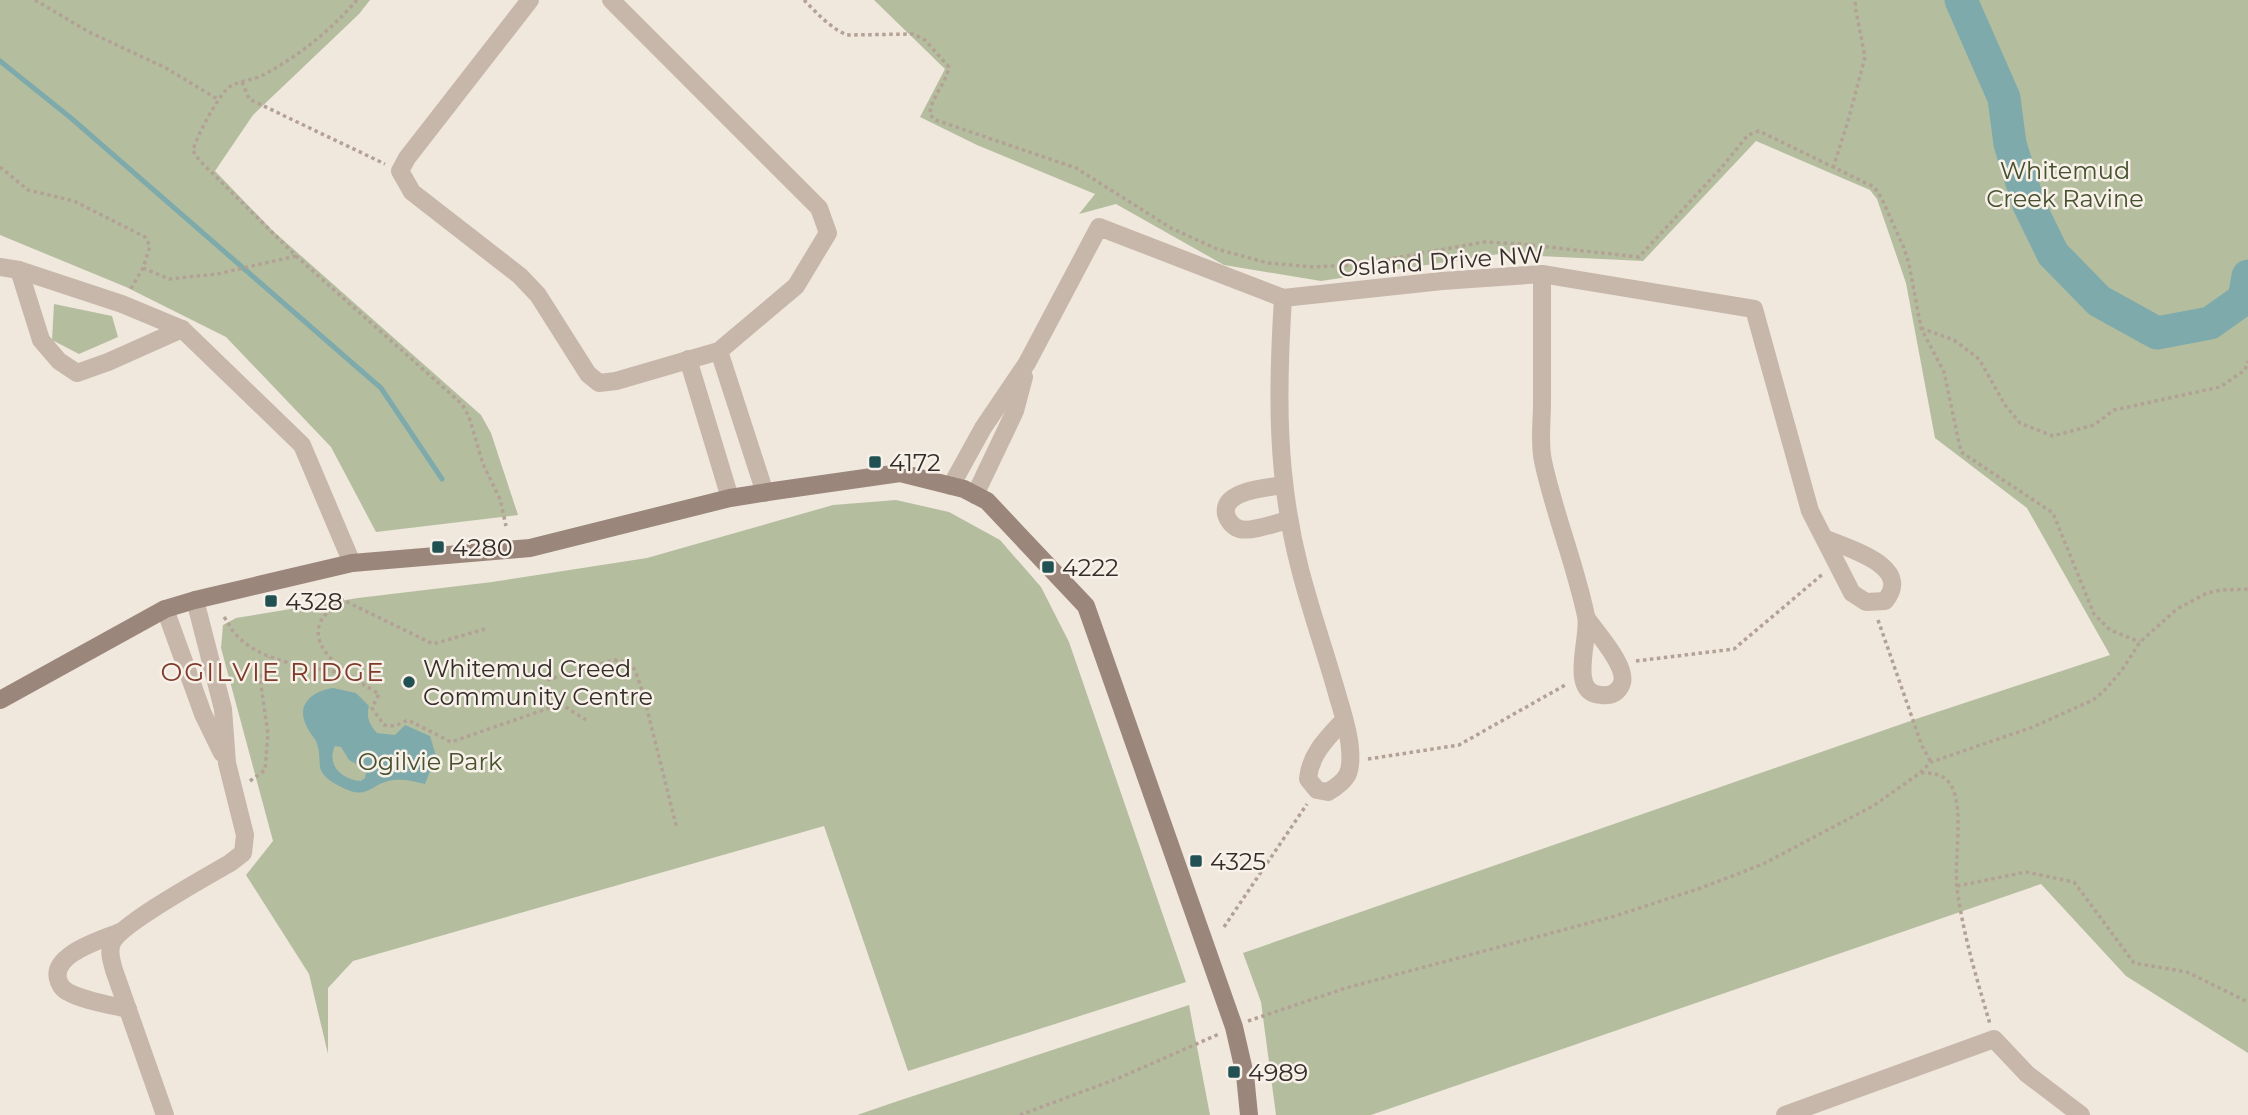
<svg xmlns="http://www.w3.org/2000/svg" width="2248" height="1115" font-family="Montserrat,sans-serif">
  <rect width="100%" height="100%" fill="#f0e7dd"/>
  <!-- green -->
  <g fill="#b4be9f">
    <path d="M0,0H370L359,14L253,115L215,171L273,231L481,415L491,433L518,515L376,532L331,447L226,337L126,287L0,235Z"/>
    <path d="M874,0H2248V1053L2126,976L2041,884L1371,1115H1276L1261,1002L1243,953L1919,718L2110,655L2027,508L1935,438L1906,283L1877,199L1870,190L1756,141L1643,261L1499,254L1321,281L1224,265L1116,204L1079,214L1095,194L977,145L920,117L945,69Z"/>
    <path d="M54,304L112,316L118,337L79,354L52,340Z"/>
    <path d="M896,500L949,512L1000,540L1041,587L1069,642L1186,982L908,1071L824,826L353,961L328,988V1054L309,974L246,875L273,841L221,648L223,625L236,618L358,598L492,582L647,558L833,505Z"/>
    <path d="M1189,1005L1210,1115H857L898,1101Z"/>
  </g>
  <!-- water -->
  <path fill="#7faaab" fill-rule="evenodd" d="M333,688L356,693L369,706C366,717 369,724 377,733L395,735L405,725L430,736L436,756L425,784C412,781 401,778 388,781C372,785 367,798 348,790C338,786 322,778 320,767C319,758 320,750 316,741C313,736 309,732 307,727C295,705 312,691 333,688ZM335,746L341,747L349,760L362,767L366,772L365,778L361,781C342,780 326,765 335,746Z"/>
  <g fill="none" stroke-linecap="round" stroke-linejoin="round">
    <!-- stream -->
    <path stroke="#7faaab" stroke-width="5" d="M0,61L71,118L381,388L442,479"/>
    <!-- river -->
    <path stroke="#7faaab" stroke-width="33" d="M1961,0L2004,98L2010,144L2029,205L2053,254L2099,301L2157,333L2210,323L2244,299L2248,276"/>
    <!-- path -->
    <g stroke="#b3a195" stroke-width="3.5" stroke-dasharray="3.5 3.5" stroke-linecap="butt">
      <path d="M35,0L89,32L166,68L219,100"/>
      <path d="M357,0C331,30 300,55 265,74C254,81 235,80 226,90C217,99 195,139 193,151L199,160L296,256L462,404L469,417L483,464L500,499L506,526"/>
      <path d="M804,0C817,13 830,28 847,35L913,34L925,40L949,67C946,84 930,98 930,115L936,120L1076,168L1171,228L1217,249L1268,263L1313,267L1356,265L1484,242L1521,244L1639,257L1721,168L1748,135L1759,131L1874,187L1881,197L1904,248L1909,264L1921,328L1944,372L1961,452L2053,513L2094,614L2110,630L2140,642"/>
      <path d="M242,82L249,99L385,164"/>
      <path d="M0,167L28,190L74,201L145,237L150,246L143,268L130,290"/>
      <path d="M1833,168L1848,121L1865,57L1855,6L1856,0"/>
      <path d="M143,268L169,279L217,274L296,256"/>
      <path d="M1921,328L1954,340L1979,359L2005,405L2020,423L2053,436L2094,425L2114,410L2220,387L2245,370L2248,361"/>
      <path d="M224,617C228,622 230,627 233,631C257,662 308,667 343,673"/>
      <path d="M1878,620L1922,746L1931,762"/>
      <path d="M485,629L433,644L337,597V604C330,610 321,617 319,626C311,654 359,682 379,694L372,708L384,725L395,726L408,720L451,742L561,704L586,720"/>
      <path d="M1636,661L1734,649L1824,573"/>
      <path d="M547,680L614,660L627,662L635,670L643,693L677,829"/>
      <path d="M1368,759L1459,745L1567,684"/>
      <path d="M1921,773C1933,772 1946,775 1952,787C1964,811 1954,860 1957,888C1963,934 1977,980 1990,1024"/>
      <path d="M250,781L265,770L268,734L260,678L269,657"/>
      <path d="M1957,886L2026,872L2074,882L2134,963L2187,972L2248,1002"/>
      <path d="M1224,927L1307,804"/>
      <path d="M1248,1021L1346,988L1615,916L1701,888L1763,864L1873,806L1920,773L1931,762L2033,727L2093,700L2104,691L2122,670L2140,642L2177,609L2207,593L2221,590L2248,589"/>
      <path d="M1020,1115L1119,1078L1219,1034"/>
    </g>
    <!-- street -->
    <g stroke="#c7b7aa" stroke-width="18">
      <path d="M530,0L407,158L400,171L412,192L520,276L538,295L588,374L599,383L616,381L719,351L796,286L828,233L819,208L611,0"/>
      <path d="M0,267L19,270L122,304L182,329L302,445L352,563"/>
      <path d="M19,270L41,340L59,361L77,373L108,362L182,329"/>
      <path d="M1542,274C1542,317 1542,360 1542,403C1542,421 1539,443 1543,461C1554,513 1575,563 1586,616C1591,636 1567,693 1601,695C1609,696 1616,694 1620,687C1632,671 1597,633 1587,619"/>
      <path d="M1283,298C1277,392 1276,477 1300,569C1311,612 1326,654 1338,697C1343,714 1349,732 1350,749C1352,773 1348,780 1328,792L1317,790L1308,779C1310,754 1328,737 1344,720"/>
      <path d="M719,351L765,493"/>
      <path d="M688,359L730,498"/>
      <path d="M1283,485C1267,488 1222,490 1226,514C1228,521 1233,527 1240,529C1251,532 1276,523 1288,520"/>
      <path d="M951,486L983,428L1027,363L1099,227L1283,298L1442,281L1542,274L1754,309L1810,511L1852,593L1866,602L1885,601C1914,566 1848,549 1824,538"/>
      <path d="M975,495L1015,411L1024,377"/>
      <path d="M165,609L203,714L222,753"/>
      <path d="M120,932C101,940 48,955 59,982C61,987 65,991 70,993C85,1001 111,1005 128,1009"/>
      <path d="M165,1115L114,970C112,962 108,952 112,943C120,924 208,876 230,863L243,853L245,835L227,763L223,709L195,600"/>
      <path d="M1785,1115L1994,1039L2027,1074L2081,1115"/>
    </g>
    <!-- secondary -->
    <path stroke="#9b867c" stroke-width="18" d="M0,700L165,609L195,600L352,563L530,548L730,498L774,491L900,473L964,489L987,501L1086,606L1234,1027L1245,1075L1249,1115"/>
  </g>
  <!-- markers -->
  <g fill="#225153" stroke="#f8f1e9" stroke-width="2.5">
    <rect x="868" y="455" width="14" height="14" rx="3.5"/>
    <rect x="431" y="540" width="14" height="14" rx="3.5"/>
    <rect x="1041" y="560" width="14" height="14" rx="3.5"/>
    <rect x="264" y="594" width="14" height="14" rx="3.5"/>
    <circle cx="409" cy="682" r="7"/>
    <rect x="1189" y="854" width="14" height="14" rx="3.5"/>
    <rect x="1227" y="1065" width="14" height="14" rx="3.5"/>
  </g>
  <g text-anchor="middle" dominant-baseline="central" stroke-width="5" stroke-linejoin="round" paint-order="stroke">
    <!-- park labels -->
    <g font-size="24" fill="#46522f" stroke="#f8f1e9">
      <text x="2065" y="170">Whitemud<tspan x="2065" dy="28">Creek Ravine</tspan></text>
      <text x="430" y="761">Ogilvie Park</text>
    </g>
    <!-- street labels -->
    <g font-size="24" fill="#352d29" stroke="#f8f1e9">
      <text transform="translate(1441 261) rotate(-4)">Osland Drive NW</text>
    </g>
    <!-- poi labels -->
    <g font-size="24" fill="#352d29" stroke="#f8f1e9" text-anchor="start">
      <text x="889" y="462">4172</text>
      <text x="452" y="547">4280</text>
      <text x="1062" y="567">4222</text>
      <text x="285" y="601">4328</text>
      <text x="423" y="668">Whitemud Creed<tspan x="423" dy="28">Community Centre</tspan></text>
      <text x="1210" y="861">4325</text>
      <text x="1248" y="1072">4989</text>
    </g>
    <!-- neighbourhood labels -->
    <g font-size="26" letter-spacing="2" fill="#7e3b29" stroke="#f8f1e9">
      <text x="273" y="672">OGILVIE RIDGE</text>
    </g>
  </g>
</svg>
